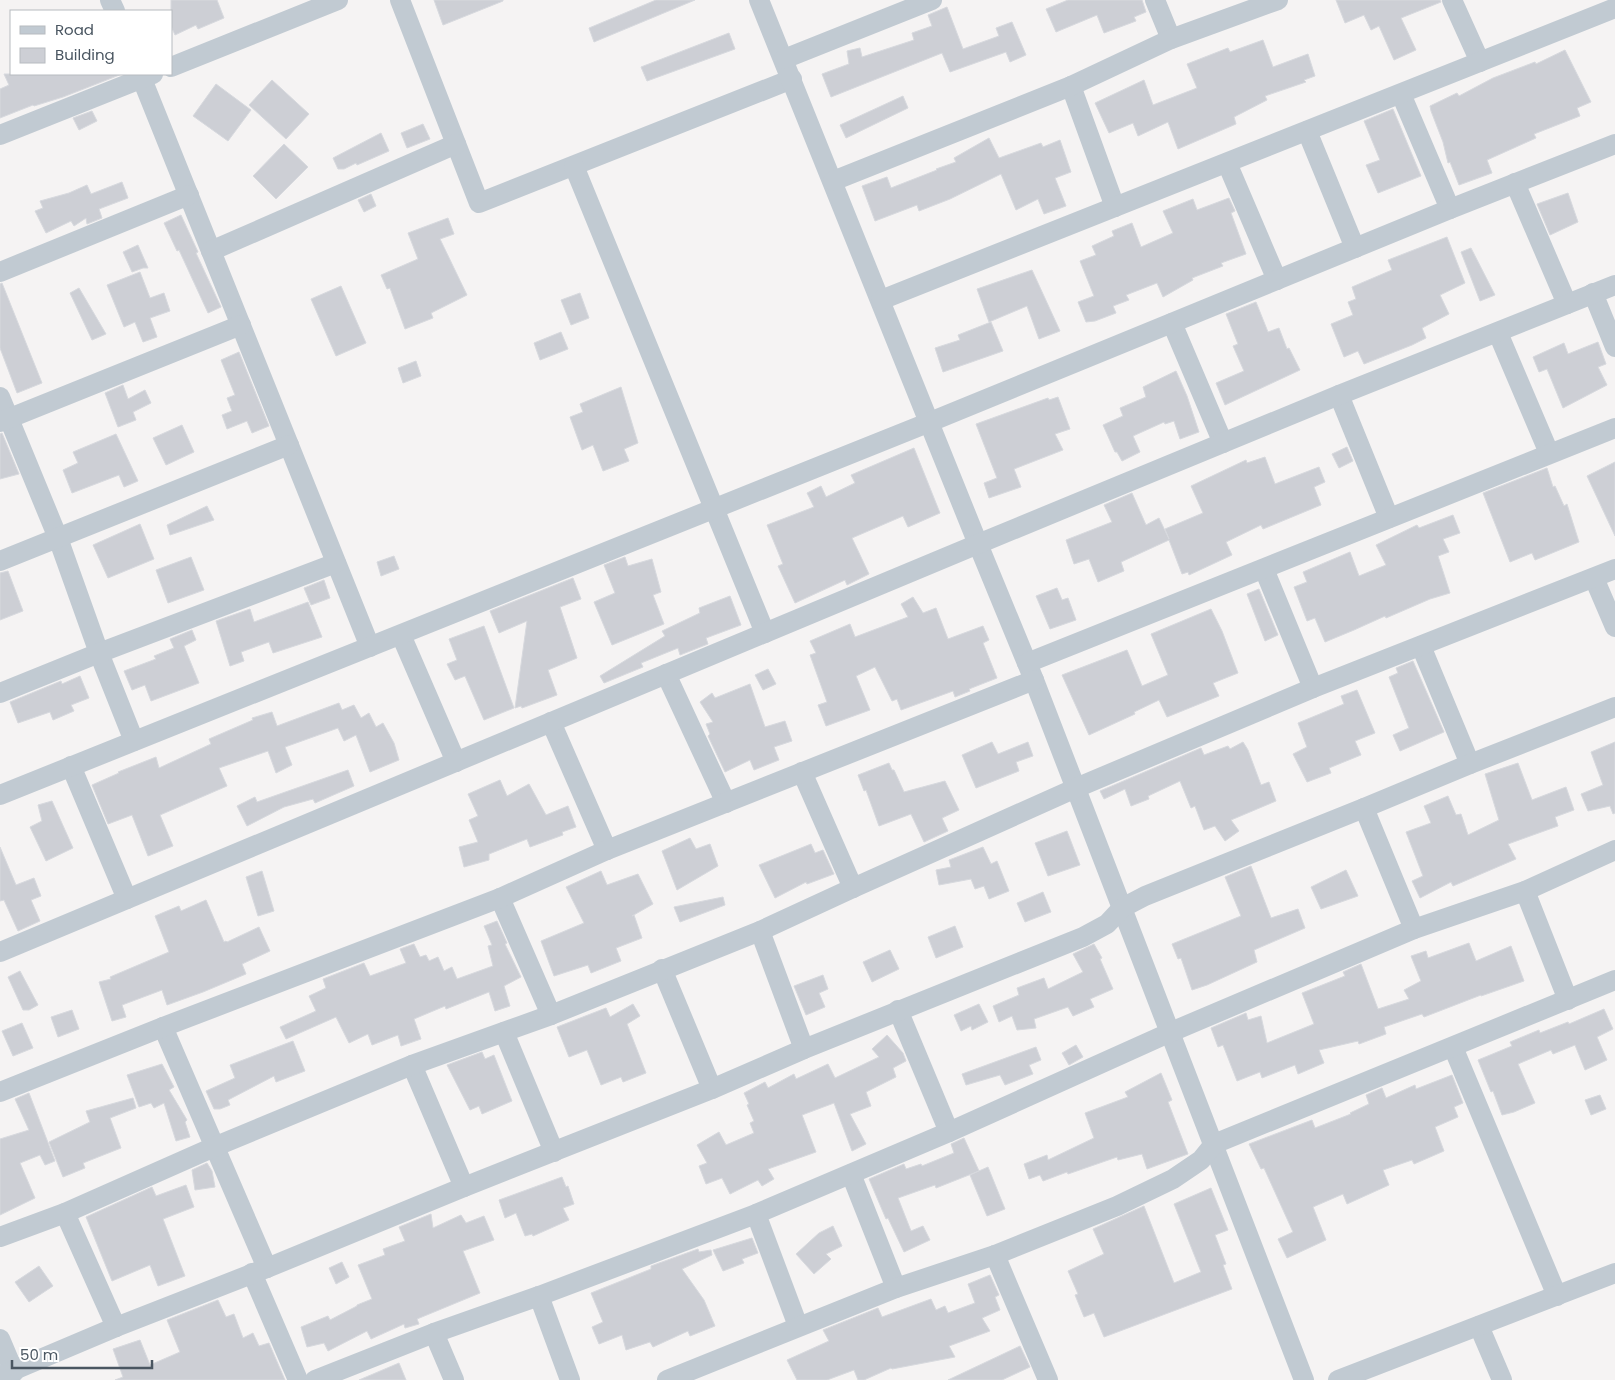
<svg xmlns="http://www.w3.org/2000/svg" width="1615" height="1380" font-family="Poppins,sans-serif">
  <rect width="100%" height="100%" fill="#f5f3f3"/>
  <!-- building -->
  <g fill="#cdcfd5" stroke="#d7d9de">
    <path d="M171,0H217L224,18L198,29L196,25L175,35L171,26Z"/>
    <path d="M434,0H503V1L443,25Z"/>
    <path d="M656,0H695L594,42L589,28Z"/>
    <path d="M1068,0H1142L1146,12L1134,17L1136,21L1104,33L1097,15L1056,32L1046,9Z"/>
    <path d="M1336,0H1440L1441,2L1401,18L1416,50L1394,60L1379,26L1371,30L1364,15L1345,23Z"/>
    <path d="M947,7L963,49L999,36L996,28L1012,22L1026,55L1010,62L1006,52L950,72L942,53L831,97L822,74L849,64L847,51L860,48L862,57L914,40L912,33L932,26L928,15Z"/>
    <path d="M729,33L735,49L647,81L641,67Z"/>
    <path d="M1263,40L1273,67L1308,54L1315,76L1304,80L1306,82L1265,96L1267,100L1234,117L1236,124L1178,149L1168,122L1138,136L1133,123L1109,133L1095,103L1144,80L1153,105L1197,88L1187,64L1228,48L1230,52Z"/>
    <path d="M1565,50L1591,102L1577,108L1580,116L1534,134L1536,138L1487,160L1492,173L1459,185L1450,162L1448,163L1443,142L1431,111L1430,106L1457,93L1459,96L1493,78L1535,62L1536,64Z"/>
    <path d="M4,74H122L63,97L34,106L33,105L0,118V89L9,85Z"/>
    <path d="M272,80L309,114L286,139L249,105Z"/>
    <path d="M216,84L251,110L228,141L193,116Z"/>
    <path d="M903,96L908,108L846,138L840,125Z"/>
    <path d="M1393,109L1421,176L1378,193L1366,165L1380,160L1364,121Z"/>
    <path d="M92,111L97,121L79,130L73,118Z"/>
    <path d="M423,124L430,139L407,148L401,133Z"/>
    <path d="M381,133L389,151L357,165L356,163L344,169H338L333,158Z"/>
    <path d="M989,138L999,158L1041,143L1043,147L1060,140L1071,172L1055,178L1066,206L1044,214L1038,199L1016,210L1001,174L950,199L919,211L917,205L875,221L862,186L887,177L891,188L937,170L936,169L956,162L954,158Z"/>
    <path d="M284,144L308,167L276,199L253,176Z"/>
    <path d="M122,182L128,198L99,209L102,218L87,224L86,218L74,226L71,221L46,233L35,211L43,208L40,201L69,193L87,185L91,194Z"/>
    <path d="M1568,193L1578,222L1550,235L1537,204Z"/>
    <path d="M371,194L376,206L364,212L358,200Z"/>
    <path d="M1229,198L1235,211L1231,213L1246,254L1221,263L1223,266L1192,278L1193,280L1163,297L1157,283L1126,295L1129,300L1113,306L1116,313L1095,321L1086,322L1078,302L1094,296L1080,261L1096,255L1092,246L1114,236L1112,231L1132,223L1141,247L1173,233L1163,211L1193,199L1197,210Z"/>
    <path d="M181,215L198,252L196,253L221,307L208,313L179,250L177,251L164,223Z"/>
    <path d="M448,218L454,234L440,239L467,295L431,313L433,318L405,329L390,288L387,289L381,275L418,259L408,233Z"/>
    <path d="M1447,237L1465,283L1440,295L1449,314L1422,328L1426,338L1412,345L1364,364L1358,351L1344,357L1331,324L1353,315L1348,302L1356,299L1352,287L1392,270L1388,260Z"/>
    <path d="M138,245L148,268H143L132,272L123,252Z"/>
    <path d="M1471,248L1495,295L1480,301L1461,252Z"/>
    <path d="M1032,270L1060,331L1039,339L1027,306L989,322L977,289Z"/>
    <path d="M140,272L150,298L164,293L170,311L150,318L157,337L143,342L135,322L124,327L107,285Z"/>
    <path d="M2,283L42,383L17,393L0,348V284Z"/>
    <path d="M341,286L366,343L336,356L311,299Z"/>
    <path d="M79,288L106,334L92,340L70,293Z"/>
    <path d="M580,293L589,318L571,325L561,300Z"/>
    <path d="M1256,302L1268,332L1279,328L1287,349L1289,348L1300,370L1225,405L1216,383L1244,371L1233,346L1238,344L1226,314Z"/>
    <path d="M991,322L1003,351L943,372L935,348L960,340L958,335Z"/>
    <path d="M561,332L568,349L540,360L534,343Z"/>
    <path d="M1598,342L1606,364L1598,367L1607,385L1563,408L1547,369L1539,372L1533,357L1564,343L1568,354Z"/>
    <path d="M239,352L269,426L252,433L247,421L227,429L222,415L232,411L227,398L235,395L221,360Z"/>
    <path d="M416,361L421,376L403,383L398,368Z"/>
    <path d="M1176,371L1187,396L1199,432L1180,439L1174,421L1165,424L1164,422L1133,436L1140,452L1122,461L1117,452H1115L1103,425L1123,416L1120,408L1146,397L1143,387Z"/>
    <path d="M123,385L128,399L145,390L151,403L133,412L136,420L118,427L105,393Z"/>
    <path d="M621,387L638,443L624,449L629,461L603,471L593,445L582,450L570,417L583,412L580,404Z"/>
    <path d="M1058,397L1070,429L1055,434L1063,450L1014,469L1021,487L989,498L984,483L997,478L976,424L1048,398L1049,400Z"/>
    <path d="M182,425L194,452L166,465L153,438Z"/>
    <path d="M2,433L19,474L0,479V434Z"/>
    <path d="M116,434L138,481L124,487L119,475L72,493L63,470L78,463L73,452Z"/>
    <path d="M1347,447L1353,461L1339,468L1332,454Z"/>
    <path d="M914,448L940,513L908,527L903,516L852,538L869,574L847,585L845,580L795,603L778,566L783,564L767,525L814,507L807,493L821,486L826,497L855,483L851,475Z"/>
    <path d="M1265,457L1275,484L1319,467L1325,482L1314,487L1321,505L1263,529L1261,525L1226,542L1232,555L1189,575L1188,572L1182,574L1169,540L1121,562L1124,571L1098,582L1089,559L1074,564L1066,540L1112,522L1104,505L1132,493L1146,525L1159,518L1169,539L1165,529L1203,513L1191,486L1246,460L1247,463Z"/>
    <path d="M1615,462V536L1587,476Z"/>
    <path d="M1547,468L1553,487L1555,486L1564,506L1567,504L1579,542L1535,560L1532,553L1510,562L1483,493Z"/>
    <path d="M207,506L214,520L170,535L167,525Z"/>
    <path d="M1453,515L1460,533L1443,539L1449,552L1438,556L1450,593L1430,599L1386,618L1385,616L1354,630L1325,642L1315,618L1307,621L1294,587L1307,582L1303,572L1350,552L1359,576L1386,565L1376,545L1417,525L1419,528Z"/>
    <path d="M140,524L154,559L108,578L93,545Z"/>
    <path d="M394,556L399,569L381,576L377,562Z"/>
    <path d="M191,557L204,590L168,603L156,570Z"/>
    <path d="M625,557L628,566L652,559L661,592L653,595L664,624L612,645L594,602L615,593L604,565Z"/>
    <path d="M8,571L23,611L0,620V573Z"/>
    <path d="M573,578L581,599L560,607L577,658L548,670L557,695L522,708L521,706L515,708L527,621L499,633L490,611Z"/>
    <path d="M324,580L330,598L311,605L304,588Z"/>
    <path d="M1057,588L1062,600L1068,598L1076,620L1050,629L1036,596Z"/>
    <path d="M1259,589L1278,635L1265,641L1247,594Z"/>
    <path d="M730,596L741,625L706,638L708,644L680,655L678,648L641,663L643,667L604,683L600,676L665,636L662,631L700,613L699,608Z"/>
    <path d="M913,597L923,613L936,608L948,639L983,626L989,640L983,643L997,678L969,689L970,691L955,697L953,691L901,710L897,699L892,701L875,667L856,676L870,710L826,726L818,705L827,702L810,655L816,653L810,641L850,624L855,637L908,617L901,604Z"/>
    <path d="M308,602L322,637L273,653L269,642L241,652L244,661L230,666L216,621L250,609L254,622Z"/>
    <path d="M1211,609L1222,631L1238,673L1213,683L1219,696L1167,717L1159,700L1134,712L1135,714L1089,735L1062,675L1127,650L1142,686L1168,675L1151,634Z"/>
    <path d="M484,626L514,708L484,720L465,676L455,680L447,664L457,660L449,639Z"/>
    <path d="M192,630L196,640L184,646L199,683L151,701L145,685L132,690L124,671L156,659L154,656L174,648L170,639Z"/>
    <path d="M1413,661L1444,732L1400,751L1393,735L1409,728L1389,677L1398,673L1396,668Z"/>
    <path d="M768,669L776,684L763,690L755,675Z"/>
    <path d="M80,676L89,698L71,705L74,711L53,720L50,712L18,723L10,702L61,681L62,684Z"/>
    <path d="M750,684L765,727L785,721L792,741L774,747L779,760L754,770L750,760L725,772L708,736L710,734L706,724L713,722L700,702L712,693L715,698Z"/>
    <path d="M1357,690L1375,733L1355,741L1361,755L1329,768L1331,773L1307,782L1293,754L1307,747L1298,723L1344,704L1341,696Z"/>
    <path d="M339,703L342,710L354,705L361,718L369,713L376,727L383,723L394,743L399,760L370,772L356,735L344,741L338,728L285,747L292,765L276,773L268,751L219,768L227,786L160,815L173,846L148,856L132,815L108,824L92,785L119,773L118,772L156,757L159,768L211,744L209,739L253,720L252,718L272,712L277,726Z"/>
    <path d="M992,742L998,754L1028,742L1033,756L1016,762L1019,771L976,788L962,755Z"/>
    <path d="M1243,742L1248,750L1261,785L1269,782L1276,801L1231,820L1239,831L1225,841L1215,826L1204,830L1195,806L1191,808L1180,781L1148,796L1149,799L1131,806L1125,789L1104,799L1100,791L1201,748L1204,755L1228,746L1230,749Z"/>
    <path d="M1615,742V813L1613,814L1610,806L1588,811L1581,794L1603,785L1591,752Z"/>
    <path d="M889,763L892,770H894L904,792L945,781L959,810L942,818L948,831L924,842L911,814L879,826L866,790L864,791L858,775Z"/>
    <path d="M1518,763L1532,800L1566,787L1574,810L1555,817L1558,826L1508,844L1516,859L1453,886L1451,882L1420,898L1412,881L1423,876L1406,832L1431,823L1424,806L1448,796L1456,815L1461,814L1468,835L1499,820L1485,774Z"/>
    <path d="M348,770L354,786L315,803L313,799L284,807L247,826L237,806L255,797L257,802Z"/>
    <path d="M500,780L507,796L529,784L546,815L568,806L576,827L562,832L563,835L530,847L527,839L489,854V860L464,867L459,847L478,842L469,820L478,816L468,794Z"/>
    <path d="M52,801L73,848L46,861L30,827L42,821L38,805Z"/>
    <path d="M1067,831L1080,865L1048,876L1035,843Z"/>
    <path d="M690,838L696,849L710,844L718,866L677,890L662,851Z"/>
    <path d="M811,844L815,853L823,850L834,874L807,884L806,882L775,898L759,865Z"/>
    <path d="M0,847L16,885L34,878L41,896L31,900L40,921L18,931L4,900L0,901Z"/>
    <path d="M983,847L991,864L997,861L1009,891L989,899L984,886L975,889L971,879L939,885L936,870L951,867L949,860Z"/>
    <path d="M1251,866L1271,918L1298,909L1305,928L1254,950L1257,962L1207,985L1192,990L1181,958L1178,959L1172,944L1241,916L1225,877Z"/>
    <path d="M1346,870L1358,896L1321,909L1311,887Z"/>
    <path d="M262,871L274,911L258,916L246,877Z"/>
    <path d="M601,871L607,885L638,874L653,904L632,916L634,915L642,938L616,948L621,961L591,973L588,965L554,976L541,941L584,923L566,887Z"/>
    <path d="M1043,892L1051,912L1025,922L1017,903Z"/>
    <path d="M723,897L725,905L680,922L674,907Z"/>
    <path d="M206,900L224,942L226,941L227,942L259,927L270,951L242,964L246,974L203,992L167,1005L162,990L122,1005L126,1017L112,1021L99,982L111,979L110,977L169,952L155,916L179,906L181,911Z"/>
    <path d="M497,921L507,943L505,944L521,977L504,986L510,1006L495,1011L489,992L446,1009L445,1006L414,1019L421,1039L401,1046L398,1035L372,1045L368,1034L349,1043L336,1017L286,1039L280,1027L316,1011L309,996L326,988L323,979L364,963L370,976L406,963L400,949L414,944L420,957L426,955L429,961L438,957L444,971L452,967L457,979L493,966L488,946L492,945L484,926Z"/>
    <path d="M955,926L963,947L936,958L928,937Z"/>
    <path d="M1469,943L1476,961L1511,946L1524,981L1481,996V995L1424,1017L1422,1014L1384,1027L1386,1034L1359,1044L1358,1041L1319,1050L1324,1063L1298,1074L1295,1065L1262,1078L1260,1072L1237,1081L1223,1045L1218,1047L1211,1028L1246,1013L1248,1020L1261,1016L1267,1043L1314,1024L1302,993L1345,976L1343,972L1361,964L1378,1009L1409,999L1404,990L1421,981L1411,956L1426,951L1428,958Z"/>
    <path d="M1094,944L1102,958L1100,959L1113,989L1090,999L1094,1007L1073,1016L1068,1007L1034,1019L1036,1028L1017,1030L1012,1016L999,1022L993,1006L1019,995L1017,988L1044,978L1048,989L1083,972L1073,954Z"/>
    <path d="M890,950L899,969L872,982L863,962Z"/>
    <path d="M20,971L38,1005L29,1010H23L8,977Z"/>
    <path d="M823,975L828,989L819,993L825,1007L806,1015L794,986Z"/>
    <path d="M633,1004L640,1016L627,1024L646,1073L623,1082L621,1077L601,1085L587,1050L569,1057L557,1027L606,1008L610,1017Z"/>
    <path d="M979,1004L988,1022L972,1030L971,1026L961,1031L954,1015Z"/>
    <path d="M1604,1009L1613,1029L1597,1037L1607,1060L1585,1070L1575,1045L1553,1054L1551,1050L1518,1064L1535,1103L1514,1112L1502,1115L1493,1091L1491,1092L1478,1060L1512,1046L1510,1042L1539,1030L1540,1033L1568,1022L1569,1024Z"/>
    <path d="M72,1010L79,1029L58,1037L51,1017Z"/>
    <path d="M22,1023L33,1048L13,1056L2,1031Z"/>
    <path d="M887,1035L903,1053L906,1061L893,1068L896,1077L866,1092L871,1106L850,1114L866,1144L852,1151L834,1103L802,1115L816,1152L768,1169L774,1179L762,1186L758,1180L730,1194L722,1178L706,1184L699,1166L707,1163L697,1145L719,1132L726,1145L754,1133L750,1123L754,1121L747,1105L749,1104L744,1093L765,1082L768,1088L794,1074L796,1079L828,1064L835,1078L879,1057L872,1049Z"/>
    <path d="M293,1041L305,1071L276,1082L274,1076L228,1100L230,1105L220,1109H214L206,1091L235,1078L230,1065Z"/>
    <path d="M1076,1045L1083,1057L1069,1065L1062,1053Z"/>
    <path d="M1036,1047L1041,1060L1029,1065L1033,1074L1005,1085L1000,1075L966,1085L962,1074Z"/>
    <path d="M482,1052L485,1059L494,1055L512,1101L482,1114L479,1106L470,1110L447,1065Z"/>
    <path d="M162,1064L174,1087L169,1090L187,1120L185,1122L190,1137L176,1141L164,1103L154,1108L151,1103L139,1107L127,1075Z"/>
    <path d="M1161,1073L1172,1100L1168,1102L1188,1154L1147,1169L1142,1154L1118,1160L1117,1157L1068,1174L1067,1172L1043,1181L1040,1175L1029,1179L1024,1164L1047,1155L1048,1160L1094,1138L1085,1113L1128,1097L1125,1092Z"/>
    <path d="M1452,1075L1463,1103L1454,1107L1458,1117L1435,1127L1444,1151L1414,1164L1412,1160L1383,1170L1389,1185L1347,1204L1343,1194L1313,1207L1326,1240L1287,1258L1278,1239L1293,1232L1264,1168L1261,1169L1249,1144L1312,1120L1315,1128L1351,1114L1350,1113L1369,1104L1366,1095L1382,1088L1386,1098L1415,1085L1416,1089Z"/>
    <path d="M29,1093L55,1161L45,1165L40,1155L20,1163L35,1198L0,1215V1139L29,1130L15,1099Z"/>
    <path d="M1600,1095L1606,1109L1591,1115L1585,1100Z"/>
    <path d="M133,1098L136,1108L110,1118L121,1148L83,1163L85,1168L63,1177L49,1142L90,1122L86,1111Z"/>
    <path d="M964,1138L979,1171L936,1188L935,1185L898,1198L911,1231L923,1226L930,1240L904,1252L888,1218L886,1219L869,1179L904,1164L906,1169L921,1164L922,1166L954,1153L951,1144Z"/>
    <path d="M207,1163L212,1171L215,1187L195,1190L192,1170Z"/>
    <path d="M988,1167L1005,1209L987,1216L970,1175Z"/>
    <path d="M562,1177L566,1187L568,1186L574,1204L563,1208L569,1220L533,1236L532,1234L525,1236L516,1213L505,1218L499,1200Z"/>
    <path d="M186,1185L194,1207L163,1219L185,1276L158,1286L150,1265L112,1281L86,1217L152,1187L156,1196Z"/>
    <path d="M1211,1188L1228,1230L1215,1235L1226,1264L1223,1265L1232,1289L1104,1337L1094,1313L1084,1317L1075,1295L1078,1294L1068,1271L1104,1254L1093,1229L1144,1206L1174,1283L1201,1272L1174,1204Z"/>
    <path d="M431,1214L433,1228L461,1215L466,1223L484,1216L494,1240L463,1251L480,1293L417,1319L419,1324L405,1328L404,1324L371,1339L367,1331L328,1351L324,1343L307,1347L301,1327L328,1316L330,1320L357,1306V1305L372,1299L358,1265L385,1255L383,1249L405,1241L399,1227Z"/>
    <path d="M833,1226L842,1246L826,1254L831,1259L814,1274L796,1254L819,1233Z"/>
    <path d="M752,1238L758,1253L742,1259L744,1263L723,1271L713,1250Z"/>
    <path d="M698,1249L699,1252L711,1250L712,1255L682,1269L704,1300L715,1326L690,1336L688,1331L653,1347L650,1342L626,1350L622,1335L599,1344L592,1327L603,1322L591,1293L651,1269V1266Z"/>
    <path d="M342,1262L349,1277L336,1284L329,1268Z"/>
    <path d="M39,1266L53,1286L29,1302L15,1282Z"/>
    <path d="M990,1275L999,1295L995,1297L1000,1310L982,1318L990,1331L949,1346L955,1357L892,1369L891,1368L864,1380H858L854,1370L827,1380H797L787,1360L829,1341L823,1330L878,1308L882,1317L931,1299L936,1310L945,1306L948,1313L975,1303L968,1284Z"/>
    <path d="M218,1300L226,1317L234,1314L243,1338L253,1333L259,1346L269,1343L285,1380H115L123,1377L113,1349L140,1340L150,1365L180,1352L167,1320Z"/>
    <path d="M1020,1346L1030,1367L1002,1380H948Z"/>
    <path d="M399,1363L406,1380H359Z"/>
  </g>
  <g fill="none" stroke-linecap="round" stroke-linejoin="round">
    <!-- street -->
    <g stroke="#c1cad2" stroke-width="20">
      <path d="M110,0L115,11"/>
      <path d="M400,0L479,203L792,79"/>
      <path d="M759,0L978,544L1034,680L1304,1380"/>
      <path d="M1155,0L1171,39"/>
      <path d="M1452,0L1480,62"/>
      <path d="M784,59L932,0"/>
      <path d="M171,67L338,0"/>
      <path d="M140,74L370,647"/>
      <path d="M1071,86L1115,207"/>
      <path d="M1401,94L1450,209"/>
      <path d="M1307,131L1355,248"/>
      <path d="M0,135L153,74"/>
      <path d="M1227,163L1277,280"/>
      <path d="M574,166L765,633"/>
      <path d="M833,181L1071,86L1171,39L1278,0"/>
      <path d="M1515,183L1567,304"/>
      <path d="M211,251L456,144"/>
      <path d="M0,272L189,195"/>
      <path d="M1593,293L1615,347"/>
      <path d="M881,300L1615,8"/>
      <path d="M1172,323L1223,443"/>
      <path d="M1498,333L1549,453"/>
      <path d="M1339,395L1389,518"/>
      <path d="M0,397L58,538L99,653L134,741"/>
      <path d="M0,422L241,325"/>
      <path d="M0,561L289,445"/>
      <path d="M1264,569L1313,688"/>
      <path d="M1594,578L1615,627"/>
      <path d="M401,635L456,762"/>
      <path d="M1421,646L1470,764"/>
      <path d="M1027,663L1615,428"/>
      <path d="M666,674L726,803"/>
      <path d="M0,693L99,653L336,563"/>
      <path d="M551,722L607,850"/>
      <path d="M71,766L127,899"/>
      <path d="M802,772L853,888"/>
      <path d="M0,795L930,422L1450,209L1615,144"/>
      <path d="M1364,808L1414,929"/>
      <path d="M1525,891L1568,1000"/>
      <path d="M500,898L551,1015"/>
      <path d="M760,931L804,1049"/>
      <path d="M0,952L978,544L1339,395L1615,285"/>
      <path d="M662,969L712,1089"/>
      <path d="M898,1010L949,1132"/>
      <path d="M163,1027L267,1268"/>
      <path d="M504,1032L554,1152"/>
      <path d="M1453,1047L1557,1296"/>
      <path d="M412,1065L464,1187"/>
      <path d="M0,1092L163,1027L500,898L607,850L1034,680"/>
      <path d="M851,1174L896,1288"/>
      <path d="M65,1213L116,1327"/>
      <path d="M756,1214L798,1326"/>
      <path d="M0,1237L65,1213L214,1147L412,1065L551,1015L760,931L853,888L1076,788L1313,688L1615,569"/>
      <path d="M995,1255L1048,1380"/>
      <path d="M252,1273L298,1380"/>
      <path d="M539,1296L570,1380"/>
      <path d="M1479,1326L1502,1380"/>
      <path d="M434,1333L454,1380"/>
      <path d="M0,1339L14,1372"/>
      <path d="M0,1376L116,1327L267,1268L464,1187L712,1089L804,1049L1083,937L1107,924L1122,908L1145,896L1364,808L1470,764L1615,707"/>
      <path d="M315,1380L434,1333L539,1296L756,1214L949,1132L1171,1032L1414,929L1525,891L1615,850"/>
      <path d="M667,1380L896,1288L995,1255L1117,1206L1173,1179L1201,1160L1214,1144L1615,980"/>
      <path d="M1338,1380L1615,1273"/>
    </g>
  </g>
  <!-- legend -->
  <rect x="10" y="10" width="162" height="65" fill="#ffffff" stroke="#b7bbc0"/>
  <rect x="20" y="26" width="25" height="8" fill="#c1cad2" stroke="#b7bbc0"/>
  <text x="55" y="35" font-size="15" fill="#4a5661">Road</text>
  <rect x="20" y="48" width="25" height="15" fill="#cdcfd5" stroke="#b7bbc0"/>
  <text x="55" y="60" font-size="15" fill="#4a5661">Building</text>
  <!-- scale -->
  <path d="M12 1360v8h140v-8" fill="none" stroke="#4a5661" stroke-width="2.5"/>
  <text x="20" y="1360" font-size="15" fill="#4a5661" stroke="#ffffff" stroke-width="4" paint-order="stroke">50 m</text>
</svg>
